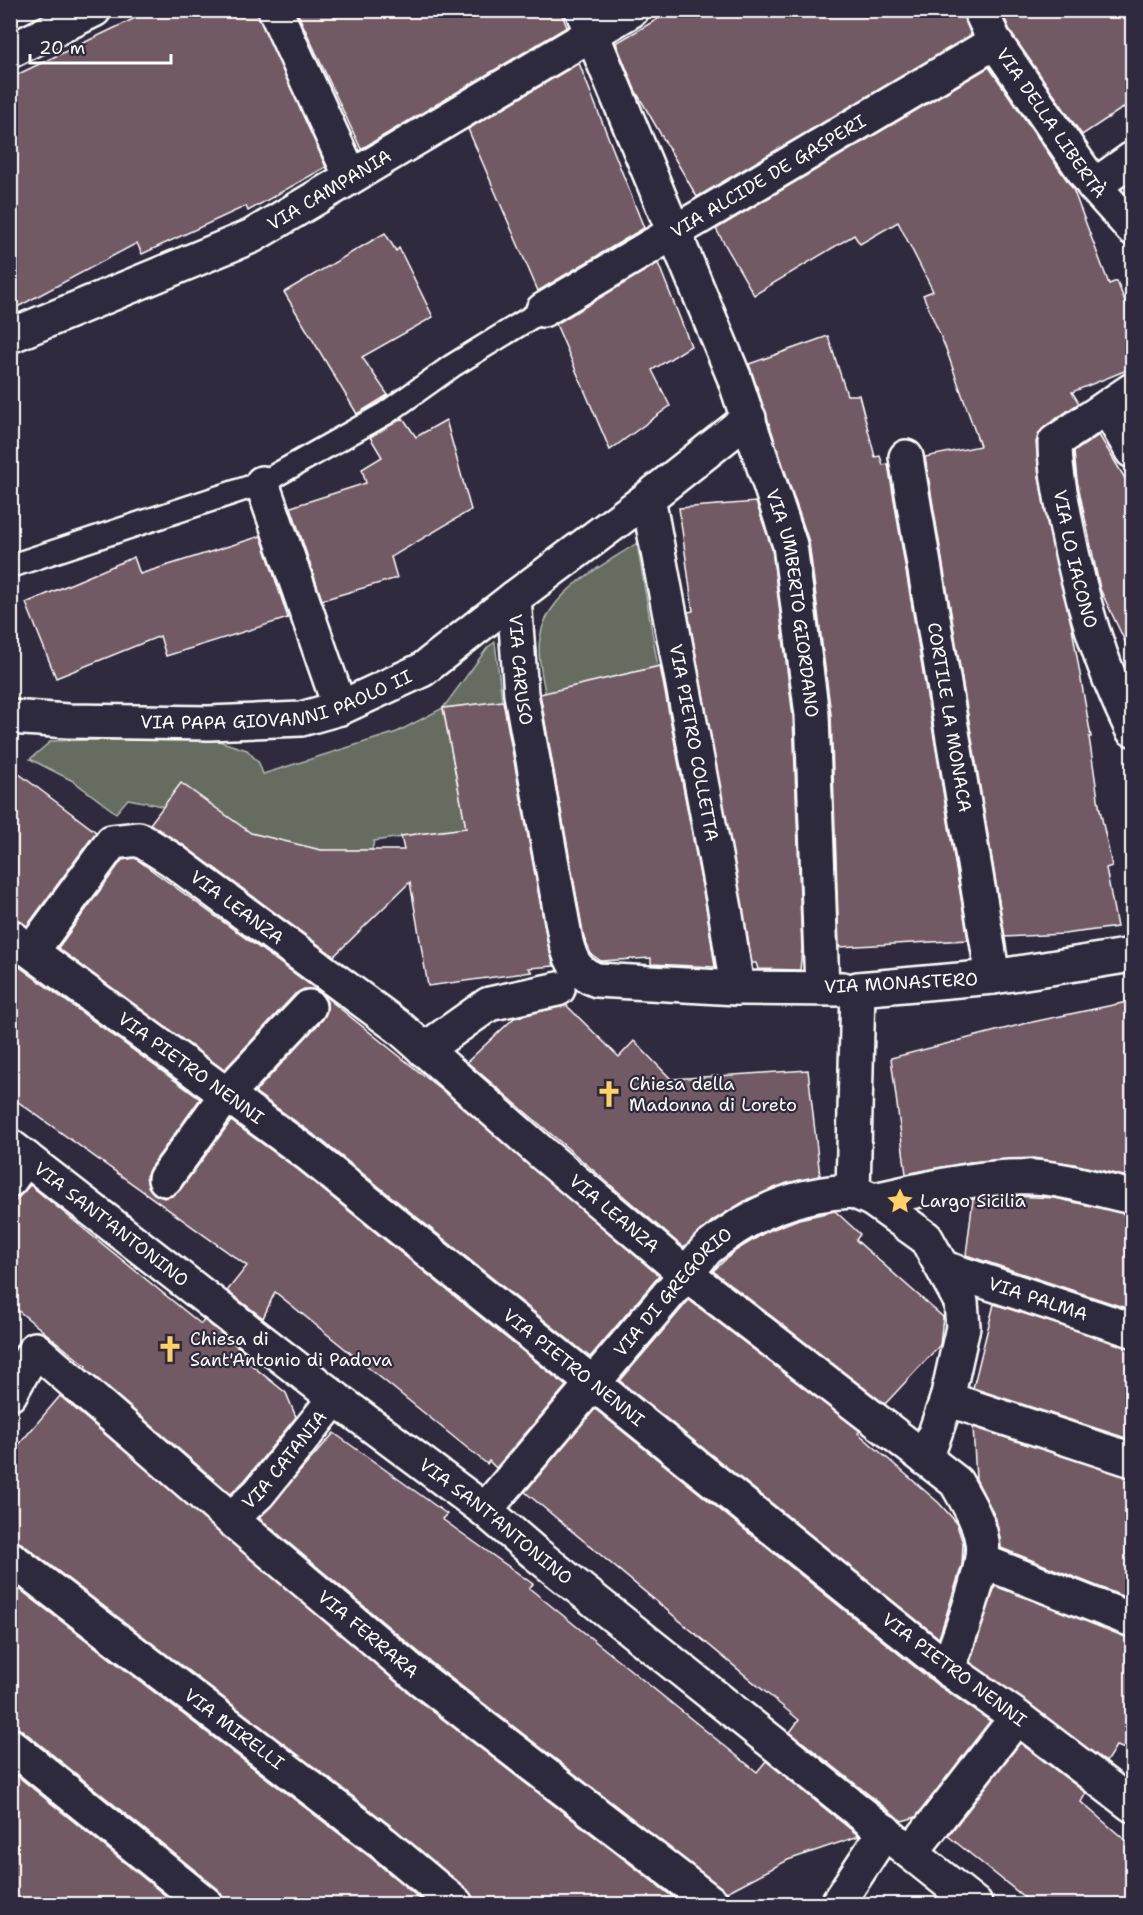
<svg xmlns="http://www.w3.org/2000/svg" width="1143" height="1915" font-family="'Shantell Sans',sans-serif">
  <rect width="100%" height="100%" fill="#2f2a3d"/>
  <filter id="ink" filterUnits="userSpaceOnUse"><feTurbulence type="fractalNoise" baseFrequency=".0167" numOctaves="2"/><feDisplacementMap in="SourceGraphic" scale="12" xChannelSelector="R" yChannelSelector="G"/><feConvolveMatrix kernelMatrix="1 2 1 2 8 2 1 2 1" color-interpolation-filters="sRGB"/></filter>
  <g filter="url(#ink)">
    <!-- green -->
    <g fill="#666d60" stroke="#b2b6b0" stroke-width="1.5">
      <path d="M637,543L658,667L545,693C542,674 536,652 541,633C550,591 604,565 637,543Z"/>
      <path d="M495,642L502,701L443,709L466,828L374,841L372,850C356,850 338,852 321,850C255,842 194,810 128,799L116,813L73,781L30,759L51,741L206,737L247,750L259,763L263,774L397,732L443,708L488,647Z"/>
    </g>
    <!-- building -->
    <g fill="#725a65" stroke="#fff" stroke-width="1.5">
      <path d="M152,10H257L326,167L248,211L246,206L142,254L137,243L10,311V78Z"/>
      <path d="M296,10H560L567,27L361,149Z"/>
      <path d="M673,10H962L971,35L697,197L635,90L616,43Z"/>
      <path d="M1001,10H1132V102L1082,135L1011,33Z"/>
      <path d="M579,63L644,228L538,291L468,129Z"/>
      <path d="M989,67L1073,189L1109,284L1117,281L1132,320V368L1072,392L1079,403L1044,427L1036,442L1039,476L1048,527L1072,628L1091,737H1089L1099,805L1112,866L1106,868L1117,927L1064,934L1005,937L925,457L980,446L946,349L923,295L933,291L898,222L860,244L854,235L754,295L716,229Z"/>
      <path d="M385,233L396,251L399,248L433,317L362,357L388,395L357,414L284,292Z"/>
      <path d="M658,263L691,346L652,370L670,406L610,450L556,324Z"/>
      <path d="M828,336L847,395H859L875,457L880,456L883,465L888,464L968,940L839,947L831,714L809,542L749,364Z"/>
      <path d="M403,418L416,437L446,420L471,510L391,557L397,578L322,600L291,507L366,483L362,469L382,457L370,437Z"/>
      <path d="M1099,435L1132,490V656L1100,589L1077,480L1074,452Z"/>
      <path d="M756,502L772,549L793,717L802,949L800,970L758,969L756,963H752L688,612L693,611L679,508Z"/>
      <path d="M261,536L288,618L166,656L160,636L56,678L26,603L134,557L140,574Z"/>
      <path d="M660,666L707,912L715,967L651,964V958L601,961L591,954L584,938L540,694Z"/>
      <path d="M503,701L548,945L554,966L528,968L532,972L428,986L410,882L334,956L182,844L150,824L181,783L251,833L321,850H404L401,836L466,828L443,708Z"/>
      <path d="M10,767L96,832L27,926L10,918Z"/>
      <path d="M135,858L320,992L304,989L295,994L224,1070L58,948L122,860Z"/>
      <path d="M10,960L200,1099L150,1168L146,1176L148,1186L154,1194L164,1198L172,1196L180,1190L231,1121L297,1169L566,1386L496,1468L489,1461L487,1464L275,1292L263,1318L227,1291L247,1266L10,1096Z"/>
      <path d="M322,994L448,1095L659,1276L590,1357L320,1139L255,1092L323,1019L327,1011V1002Z"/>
      <path d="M1132,1001V1178L1074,1164L1033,1158L970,1162L906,1174L891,1058L1023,1024Z"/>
      <path d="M566,1005L619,1057L634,1041L671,1079L808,1070L820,1176L787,1183L748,1199L712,1221L684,1248L467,1062L514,1018Z"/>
      <path d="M30,1185L201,1324L204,1320L246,1353L244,1359L286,1393L296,1417L245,1480L231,1494L85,1368L86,1366L10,1304V1207Z"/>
      <path d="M1013,1196L1055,1198L1132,1215V1310L966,1255L973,1199Z"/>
      <path d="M835,1211L860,1234L856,1240L943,1317L940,1345L885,1404L713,1271L735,1251L766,1232L799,1219Z"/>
      <path d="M689,1300L860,1431L858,1433L939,1503L956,1522L963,1543L962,1565L939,1638L620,1381Z"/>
      <path d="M994,1304L1132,1348V1440L973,1388Z"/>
      <path d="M60,1396L409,1693L683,1905H474L468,1890L394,1828L21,1543L10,1540V1455Z"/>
      <path d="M595,1409L936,1684L990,1721L916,1817L902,1821L790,1732L799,1720L525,1492Z"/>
      <path d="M973,1427L1132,1478V1600L1001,1548L996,1519L976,1479Z"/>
      <path d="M334,1433L447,1514L442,1519L533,1584L529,1588L757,1772L766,1761L859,1836L788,1860L727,1892L433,1664L259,1518Z"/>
      <path d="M10,1582L371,1858L427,1905H224L218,1889L22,1730L10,1727Z"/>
      <path d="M995,1586L1132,1638V1751L1116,1746L1106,1762L970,1662Z"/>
      <path d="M1020,1743L1086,1793L1081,1802L1132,1846V1905H1034L948,1836Z"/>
      <path d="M10,1770L177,1905H10Z"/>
    </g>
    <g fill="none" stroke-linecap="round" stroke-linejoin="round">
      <defs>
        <path id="service" d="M17,564L262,483L386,413L452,366L543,310"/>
        <g id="minor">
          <path d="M275,10L351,177"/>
          <path id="s1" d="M582,10L734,377L790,545L812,715L822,988"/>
          <path id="s2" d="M980,10L995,42L1094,186L1132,228"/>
          <path d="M10,51L94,10"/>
          <path d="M1094,186L1132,159"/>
          <path id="s3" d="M543,310L995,42"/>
          <path id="s4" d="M10,336L252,236L632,10"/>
          <path id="s5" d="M1132,390L1055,442C1055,470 1061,496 1066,524C1080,596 1099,662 1132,729"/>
          <path d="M1107,407L1132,451"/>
          <path id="s6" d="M749,418L648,498L514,598L521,694L566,942C571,962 577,973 597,980L737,988L843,989"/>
          <path id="s7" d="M906,457L993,977"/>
          <path d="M262,483L340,708"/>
          <path id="s8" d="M648,498L725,909L737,988"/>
          <path id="s9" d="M10,717L68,721L209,723L301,719L340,708L422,670L514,598"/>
          <path id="s10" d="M10,936L308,1154L948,1669L1017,1717L911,1853"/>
          <path id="s11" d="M32,951L112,842L139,839L171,859L400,1028L543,1154L686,1274L956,1482C966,1500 979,1520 982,1541C987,1568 957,1640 948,1669"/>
          <path d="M424,1050L489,1004L558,989"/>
          <path d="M165,1179L227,1094L309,1007"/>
          <path d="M10,1180L26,1158"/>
          <path d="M853,1191L873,1200L926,1238L961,1302L963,1327L947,1399L926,1459"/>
          <path d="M873,1200C926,1189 978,1175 1033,1177C1067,1179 1099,1190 1132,1197"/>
          <path id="s12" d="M944,1268L1132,1330"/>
          <path id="s13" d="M10,1394L35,1349L231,1519L421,1679L713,1904"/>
          <path d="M947,1399L1132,1460"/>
          <path id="s14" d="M231,1519L259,1493L335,1398"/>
          <path id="s15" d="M10,1558L383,1843L456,1904"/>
          <path d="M982,1561L1132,1620"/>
          <path d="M10,1745L206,1904"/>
          <path d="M837,1904L885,1831"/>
        </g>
        <g id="tertiary">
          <path id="s16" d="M10,1146L335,1398L485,1510L535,1553L975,1904"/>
          <path id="s17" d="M485,1510L707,1249C751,1213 796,1193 853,1191L858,989L993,977L1132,955"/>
          <path d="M1017,1717L1132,1805"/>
        </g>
      </defs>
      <!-- service casing -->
      <use href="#service" stroke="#fff" stroke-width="27"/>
      <!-- minor casing -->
      <use href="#minor" stroke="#fff" stroke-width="38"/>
      <!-- tertiary casing -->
      <use href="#tertiary" stroke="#fff" stroke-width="38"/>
      <!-- service -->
      <use href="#service" stroke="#2f2a3d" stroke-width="22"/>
      <!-- minor -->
      <use href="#minor" stroke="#2f2a3d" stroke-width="33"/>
      <!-- tertiary -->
      <use href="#tertiary" stroke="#2f2a3d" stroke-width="33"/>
    </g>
  </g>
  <!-- icons -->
  <defs>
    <symbol id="church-bare" viewBox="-9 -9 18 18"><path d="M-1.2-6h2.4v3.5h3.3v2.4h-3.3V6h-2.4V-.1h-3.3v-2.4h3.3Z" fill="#ffd166" stroke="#2f2a3d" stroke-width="2.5" paint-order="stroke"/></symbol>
    <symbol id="sight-bare" viewBox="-9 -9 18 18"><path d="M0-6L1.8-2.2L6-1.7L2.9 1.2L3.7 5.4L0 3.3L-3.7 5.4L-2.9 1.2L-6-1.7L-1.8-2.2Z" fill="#ffd166" stroke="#2f2a3d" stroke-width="2.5" paint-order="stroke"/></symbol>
  </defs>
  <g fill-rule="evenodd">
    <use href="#church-bare" x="590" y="1075" width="38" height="38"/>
    <use href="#sight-bare" x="881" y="1182" width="38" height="38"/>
    <use href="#church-bare" x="151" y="1330" width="38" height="38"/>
  </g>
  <g text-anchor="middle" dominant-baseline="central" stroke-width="4.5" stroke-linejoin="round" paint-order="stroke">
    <!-- street labels -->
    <g font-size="18" fill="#fff" stroke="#2f2a3d">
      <text stroke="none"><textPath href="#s2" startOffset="134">VIA DELLA LIBERTÀ</textPath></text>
      <text stroke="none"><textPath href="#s3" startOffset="262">VIA ALCIDE DE GASPERI</textPath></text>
      <text stroke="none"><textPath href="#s4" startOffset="352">VIA CAMPANIA</textPath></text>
      <text stroke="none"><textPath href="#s5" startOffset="212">VIA LO IACONO</textPath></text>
      <text stroke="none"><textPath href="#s1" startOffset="632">VIA UMBERTO GIORDANO</textPath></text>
      <text stroke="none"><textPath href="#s6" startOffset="368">VIA CARUSO</textPath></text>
      <text stroke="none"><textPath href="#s9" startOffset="270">VIA PAPA GIOVANNI PAOLO II</textPath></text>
      <text stroke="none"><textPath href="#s7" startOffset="264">CORTILE LA MONACA</textPath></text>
      <text stroke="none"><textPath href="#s8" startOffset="249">VIA PIETRO COLLETTA</textPath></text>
      <text stroke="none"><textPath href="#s11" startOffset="282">VIA LEANZA</textPath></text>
      <text transform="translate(901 983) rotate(-3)">VIA MONASTERO</text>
      <text stroke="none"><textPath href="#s10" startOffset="224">VIA PIETRO NENNI</textPath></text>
      <text stroke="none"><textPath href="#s11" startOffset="768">VIA LEANZA</textPath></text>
      <text stroke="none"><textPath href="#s16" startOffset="128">VIA SANT'ANTONINO</textPath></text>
      <text stroke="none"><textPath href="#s17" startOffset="288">VIA DI GREGORIO</textPath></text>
      <text stroke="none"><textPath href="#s12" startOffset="99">VIA PALMA</textPath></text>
      <text stroke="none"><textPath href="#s10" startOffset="710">VIA PIETRO NENNI</textPath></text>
      <text stroke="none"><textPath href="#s14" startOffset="80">VIA CATANIA</textPath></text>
      <text stroke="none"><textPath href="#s16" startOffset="614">VIA SANT'ANTONINO</textPath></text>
      <text stroke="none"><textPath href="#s13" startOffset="490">VIA FERRARA</textPath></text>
      <text transform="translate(954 1670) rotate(37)">VIA PIETRO NENNI</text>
      <text stroke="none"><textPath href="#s15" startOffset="282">VIA MIRELLI</textPath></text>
    </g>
    <!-- poi labels -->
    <g font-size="18" fill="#fff" stroke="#2f2a3d" text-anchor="start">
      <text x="629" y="1084">Chiesa della<tspan x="629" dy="21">Madonna di Loreto</tspan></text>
      <text x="920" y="1201">Largo Sicilia</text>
      <text x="190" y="1339">Chiesa di<tspan x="190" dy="21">Sant'Antonio di Padova</tspan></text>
    </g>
  </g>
  <!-- margin -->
  <rect width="1143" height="1915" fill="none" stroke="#2f2a3d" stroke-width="36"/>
  <rect x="18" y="18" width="1107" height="1879" fill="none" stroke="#fff" stroke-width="2" filter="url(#ink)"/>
  <!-- scale -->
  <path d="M30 54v9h141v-9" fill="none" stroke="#ffffff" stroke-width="3"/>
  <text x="39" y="54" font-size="18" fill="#ffffff" stroke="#2f2a3d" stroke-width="4.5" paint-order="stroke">20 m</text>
</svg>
